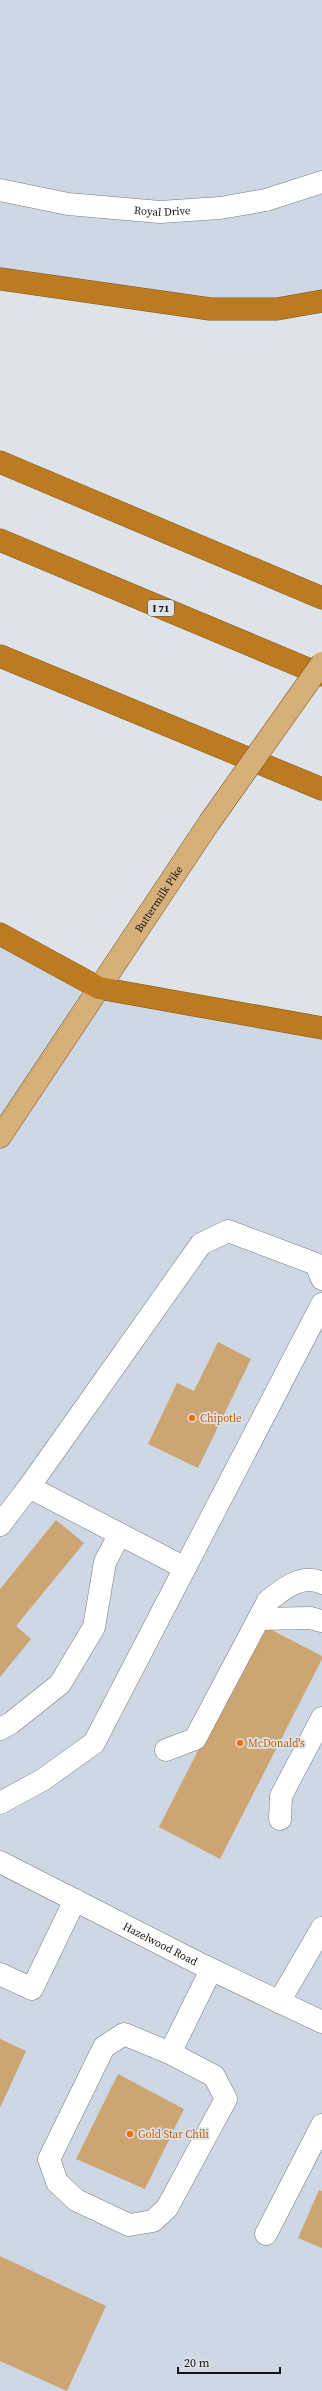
<svg xmlns="http://www.w3.org/2000/svg" width="322" height="2391" font-family="'Source Serif 4',serif">
  <rect width="100%" height="100%" fill="#dee3e9"/>
  <!-- built -->
  <g fill="#ced7e4">
    <path d="M0,0H322V301L277,309L0,279Z"/>
    <path d="M0,931L99,988L322,1028V2391H0Z"/>
  </g>
  <!-- building -->
  <g fill="#cda573">
    <path d="M218,1342L251,1359L198,1468L148,1444L177,1383L194,1391Z"/>
    <path d="M56,1520L84,1543L16,1626L31,1639L0,1677V1589Z"/>
    <path d="M262,1625L322,1656V1659L220,1859L159,1827Z"/>
    <path d="M0,2039L26,2051L0,2108Z"/>
    <path d="M118,2074L184,2109L145,2189L76,2159Z"/>
    <path d="M319,2190L322,2191V2248L298,2238Z"/>
    <path d="M0,2256L106,2306L67,2391L0,2361Z"/>
  </g>
  <g fill="none" stroke-linecap="round" stroke-linejoin="round">
    <defs>
      <g id="minor">
        <path id="s1" d="M0,190L68,204L160,212L220,208L266,200L322,182"/>
        <path d="M0,1525L29,1487"/>
        <path d="M185,1568L29,1487L201,1244L228,1231L316,1264L322,1279"/>
        <path d="M259,1619L310,1618L322,1621"/>
        <path d="M0,1729L11,1723L60,1684L94,1627L105,1562L120,1534"/>
        <path d="M166,1750L195,1739L268,1601C283,1589 302,1573 322,1583"/>
        <path d="M0,1803L44,1779L94,1743L322,1304"/>
        <path d="M280,1819L281,1796L322,1718"/>
        <path id="s2" d="M0,1862L202,1965L322,2022"/>
        <path d="M0,1974L32,1989L75,1900"/>
        <path d="M279,2002L322,1928"/>
        <path d="M170,2053L214,2076L226,2099L167,2208L153,2221L129,2225L76,2200L57,2182L49,2159L104,2047L124,2034L170,2053L211,1970"/>
        <path d="M266,2234L322,2125"/>
      </g>
      <g id="major">
        <path id="s3" d="M0,1137L209,823"/>
      </g>
      <g id="highway">
        <path d="M0,279L210,309H277L322,301"/>
        <path d="M0,462L322,598"/>
        <path d="M0,540L322,675"/>
        <path d="M0,656L322,789"/>
        <path d="M0,934L99,988L322,1028"/>
      </g>
    </defs>
    <!-- minor casing -->
    <use href="#minor" stroke="#777c81" stroke-width="23"/>
    <!-- major casing -->
    <use href="#major" stroke="#80571c" stroke-width="23"/>
    <!-- highway casing -->
    <use href="#highway" stroke="#80571c" stroke-width="23"/>
    <!-- minor -->
    <use href="#minor" stroke="#fff" stroke-width="22"/>
    <!-- major -->
    <use href="#major" stroke="#d7b079" stroke-width="22"/>
    <!-- highway -->
    <use href="#highway" stroke="#bc7b20" stroke-width="22"/>
    <defs>
      <path id="major-bridge" d="M209,823L322,663"/>
    </defs>
    <!-- major-bridge casing -->
    <use href="#major-bridge" stroke="#80571c" stroke-width="23" stroke-linecap="butt"/>
    <!-- major-bridge -->
    <use href="#major-bridge" stroke="#d7b079" stroke-width="22"/>
  </g>
  <!-- markers -->
  <g fill="#e8710a" stroke="#dee3e9" stroke-width="1.5">
    <circle cx="192" cy="1418" r="4"/>
    <circle cx="240" cy="1743" r="4"/>
    <circle cx="130" cy="2134" r="4"/>
  </g>
  <g text-anchor="middle" dominant-baseline="central" stroke-width="3.5" stroke-linejoin="round" paint-order="stroke">
    <!-- shield labels -->
    <rect fill="#dee3e9" stroke="#4e5155" stroke-width="1" x="148" y="600" width="26" height="16" rx="3"/>
    <g font-size="10" font-weight="bold" fill="#111315">
      <text x="161" y="608">I 71</text>
    </g>
    <!-- street labels -->
    <g font-size="11" fill="#111315" stroke="#dee3e9">
      <text stroke="none"><textPath href="#s1" startOffset="164">Royal Drive</textPath></text>
      <text stroke="none"><textPath href="#s3" startOffset="286">Buttermilk Pike</textPath></text>
      <text stroke="none"><textPath href="#s2" startOffset="180">Hazelwood Road</textPath></text>
    </g>
    <!-- food labels -->
    <g font-size="11" fill="#c56008" stroke="#dee3e9" text-anchor="start">
      <text x="200" y="1418">Chipotle</text>
      <text x="248" y="1743">McDonald's</text>
      <text x="138" y="2134">Gold Star Chili</text>
    </g>
  </g>
  <!-- scale -->
  <path d="M178 2367v6h102v-6" fill="none" stroke="#111315" stroke-width="2"/>
  <text x="184" y="2367" font-size="12" fill="#111315" stroke="#dee3e9" stroke-width="3" paint-order="stroke">20 m</text>
</svg>
